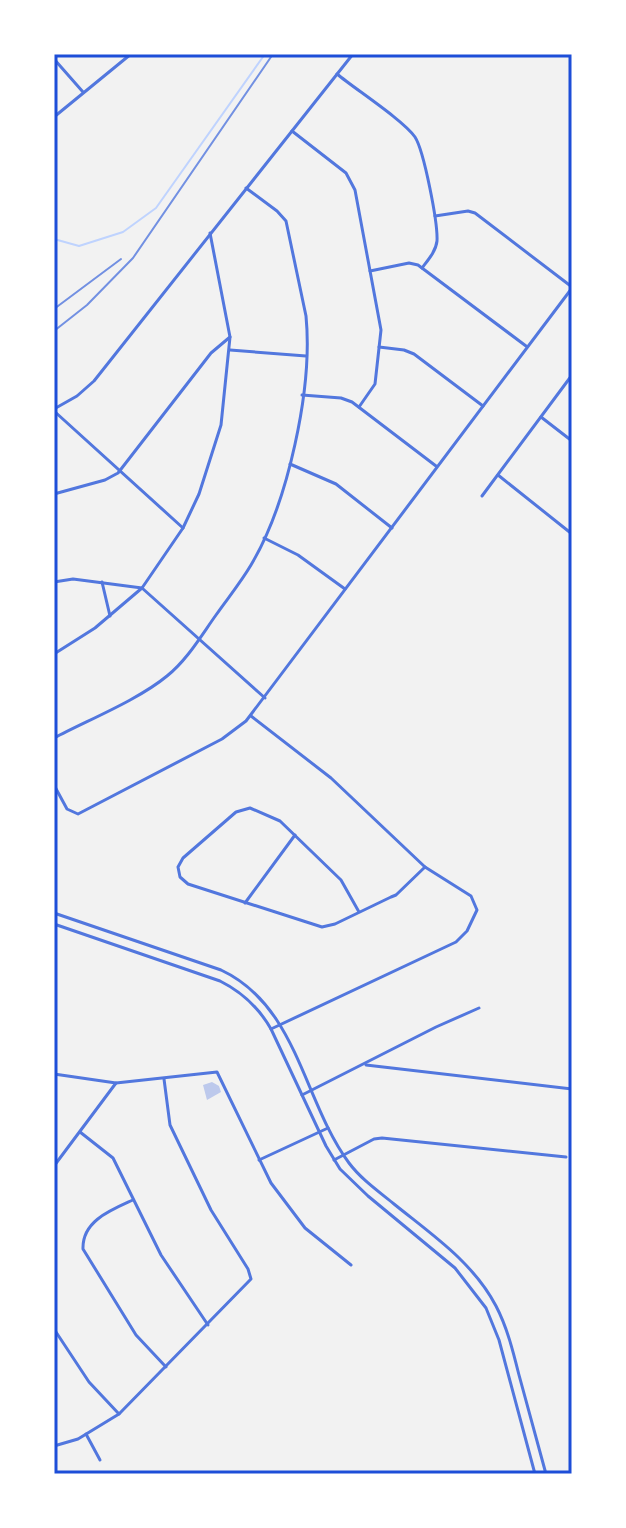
<svg xmlns="http://www.w3.org/2000/svg" width="626" height="1528" font-family="Rubik,sans-serif">
  <rect width="100%" height="100%" fill="#f2f2f2"/>
  <g fill="none" stroke-linecap="round" stroke-linejoin="round">
    <!-- stream -->
    <path stroke="#bfd3fe" stroke-width="2" d="M54,239L79,246L123,232L156,208L265,54"/>
  </g>
  <!-- building -->
  <path fill="#bdc9ec" d="M212,1082L219,1086L221,1092L207,1100L203,1085Z"/>
  <g fill="none" stroke-linecap="round" stroke-linejoin="round">
    <!-- minor -->
    <g stroke="#5277de" stroke-width="3">
      <path d="M54,59L83,92"/>
      <path d="M337,74C355,89 403,120 415,137C424,151 438,223 437,241C436,251 428,260 422,268"/>
      <path d="M54,117L131,54"/>
      <path d="M292,131L346,173L355,190L381,330L375,384L359,407"/>
      <path d="M572,162V183"/>
      <path d="M435,216L468,211L475,213L572,287"/>
      <path d="M370,271L409,263L418,265L526,346"/>
      <path d="M379,347L404,350L414,354L483,406"/>
      <path d="M230,350L306,356"/>
      <path d="M302,395L341,398L352,402L436,466"/>
      <path d="M54,411L183,528"/>
      <path d="M541,417L572,441"/>
      <path d="M290,464L336,484L392,528"/>
      <path d="M498,475L572,534"/>
      <path d="M54,494L105,480L118,473L211,353L230,337"/>
      <path d="M482,496L572,375"/>
      <path d="M264,538L298,555L345,589"/>
      <path d="M54,582L73,579L142,588L265,698"/>
      <path d="M102,582L110,616"/>
      <path d="M54,654L95,628L142,588L183,528L199,494L221,425L230,337L210,233"/>
      <path d="M251,716L331,778L425,867L471,896L477,910L467,931L456,942L271,1029"/>
      <path d="M54,738C88,720 138,700 167,676C187,660 201,636 216,615C228,598 241,582 251,565C288,503 313,388 306,316L286,221L277,211L246,188"/>
      <path d="M54,785L67,809L78,814L222,739L246,721L572,288"/>
      <path d="M245,903L295,835"/>
      <path d="M359,912L341,880L280,821L250,808L236,812L183,858L178,867L180,877L188,884L322,927L335,924L391,897L396,895L425,867"/>
      <path d="M366,1065L572,1089"/>
      <path d="M54,1074L116,1083L217,1072L271,1183L305,1228L351,1265"/>
      <path d="M302,1095L436,1027L479,1008"/>
      <path d="M80,1132L113,1158L161,1255L208,1325"/>
      <path d="M259,1160L328,1128"/>
      <path d="M334,1160L374,1139L382,1138L566,1157"/>
      <path d="M54,1166L116,1083"/>
      <path d="M133,1200C111,1210 82,1221 83,1249L136,1335L166,1367"/>
      <path d="M54,1329L89,1382L119,1414"/>
      <path d="M86,1434L100,1460"/>
      <path d="M54,1446L78,1439L119,1414L251,1279L248,1269L211,1210L170,1125L164,1079"/>
    </g>
    <!-- tertiary -->
    <g stroke="#5277de" stroke-width="3">
      <path d="M54,409L77,396L94,381L353,54"/>
      <path d="M54,913L221,970C298,1006 303,1101 349,1163C361,1179 378,1191 394,1204C431,1234 473,1262 496,1306C507,1327 513,1351 519,1375C528,1408 537,1441 546,1474"/>
      <path d="M54,924L220,981C242,992 259,1008 271,1029L326,1146L340,1169L368,1196L455,1268L486,1308L499,1340L535,1474"/>
    </g>
    <!-- rail -->
    <g stroke="#7290e2" stroke-width="2">
      <path d="M54,309L121,259"/>
      <path d="M54,331L87,305L133,258L273,54"/>
    </g>
  </g>
  <!-- border -->
  <rect width="626" height="1528" fill="none" stroke="#ffffff" stroke-width="112"/>
  <rect x="56" y="56" width="514" height="1416" fill="none" stroke="#1d4ed8" stroke-width="3"/>
</svg>
